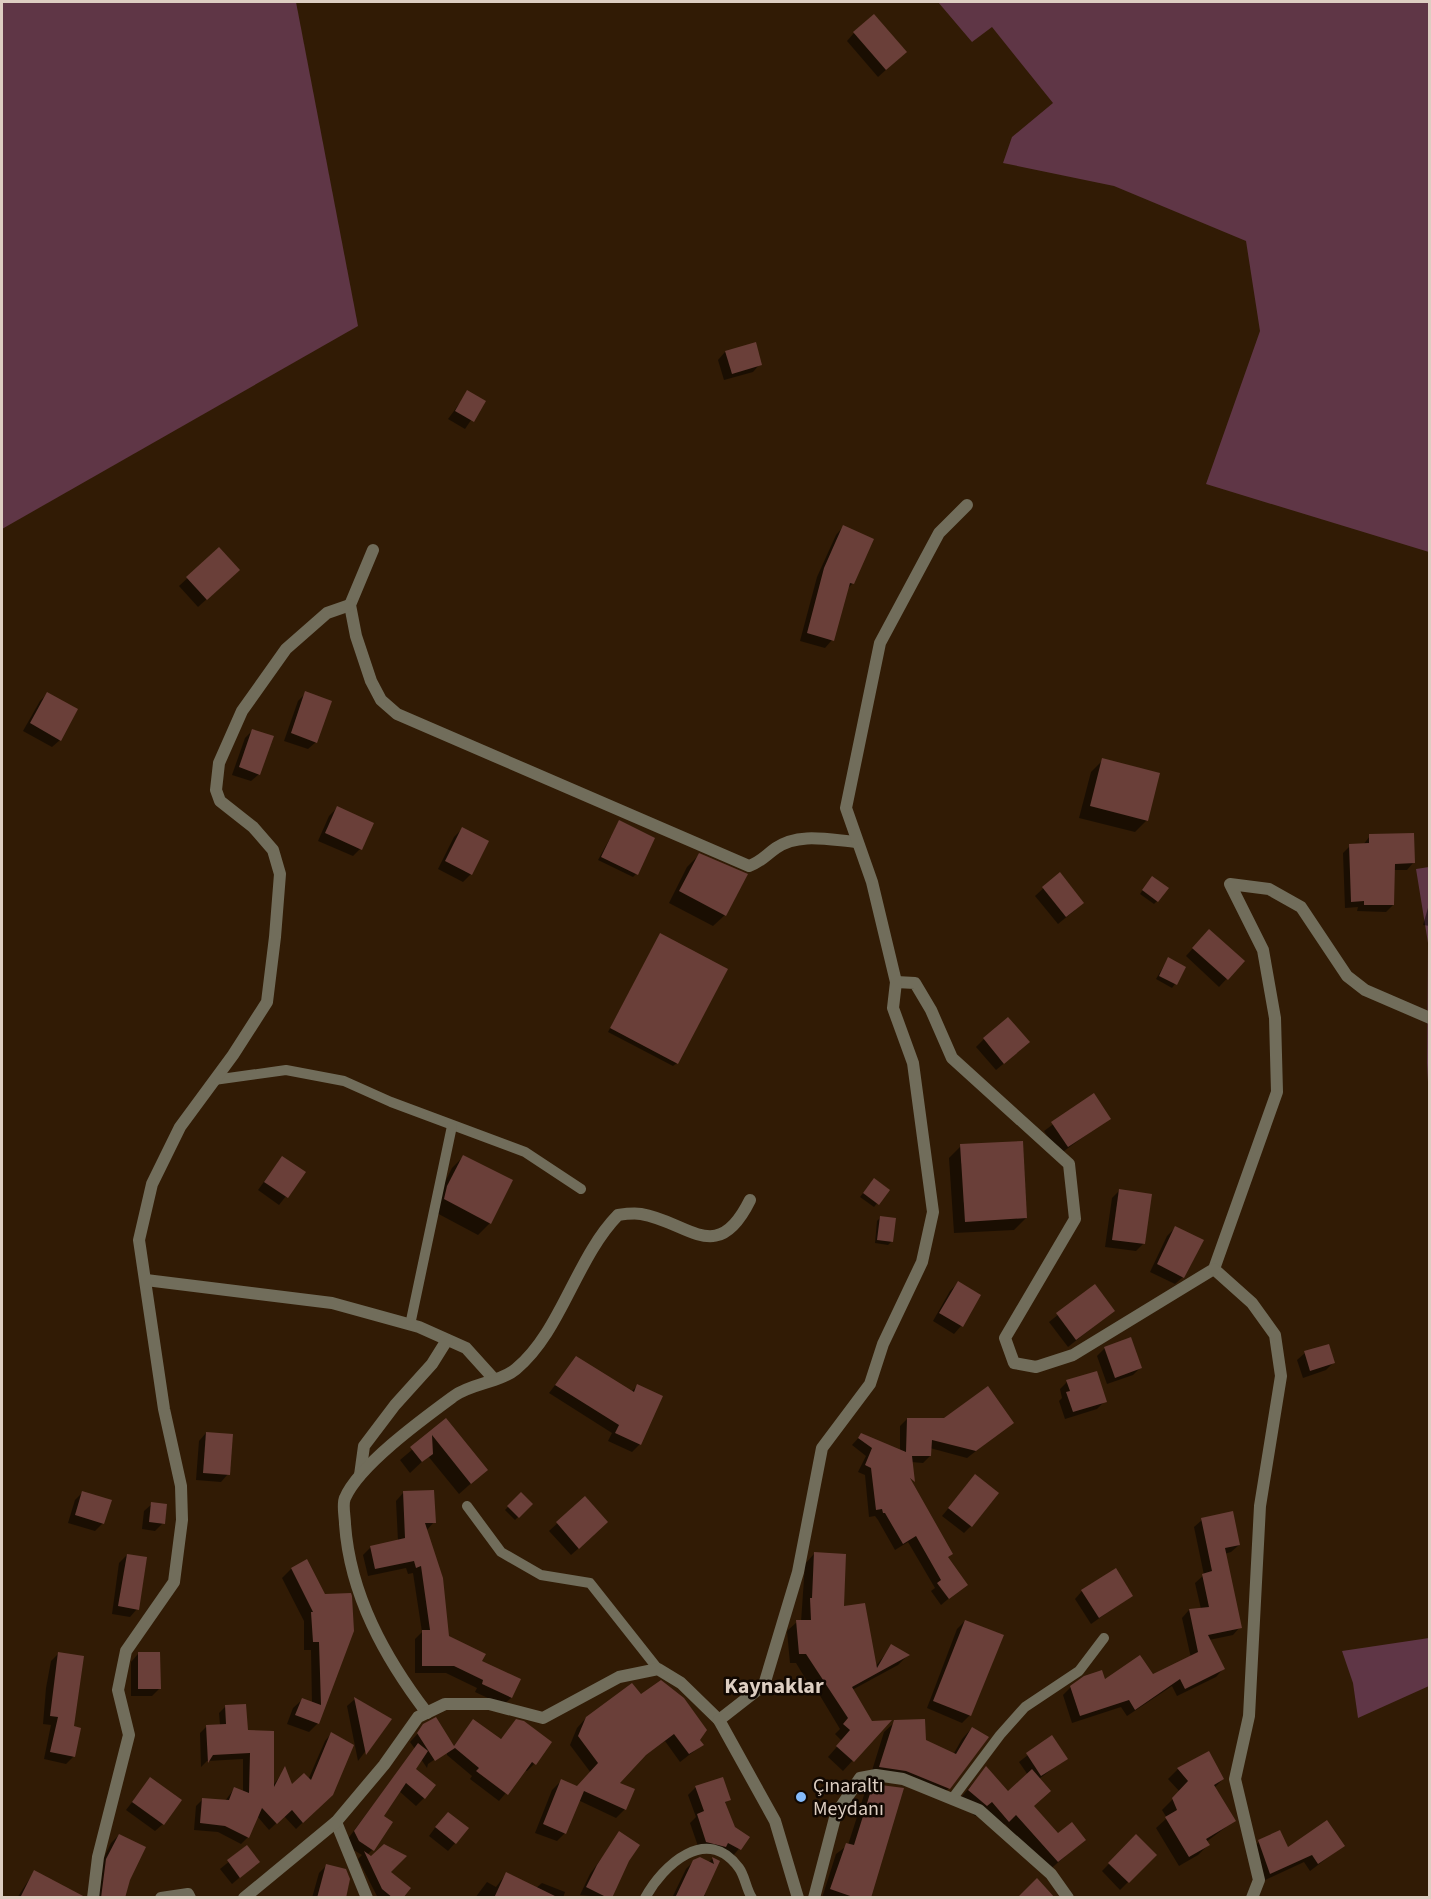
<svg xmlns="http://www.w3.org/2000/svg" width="1431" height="1899" font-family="'Source Sans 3',sans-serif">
  <rect width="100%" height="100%" fill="#311b05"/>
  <!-- forest -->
  <g fill="#5f3646">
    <path d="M2,2H296L358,326L2,529Z"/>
    <path d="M938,2H1429V552L1206,484L1260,331L1246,241L1114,186L1003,163L1012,137L1053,103L992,27L972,42Z"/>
    <path d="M1429,867V1102L1427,1063L1428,943L1416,869Z"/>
    <path d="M1429,1638V1686L1358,1718L1353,1683L1342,1651Z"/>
  </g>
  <!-- shadow -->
  <g fill="#0007">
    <path d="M854,33L898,59L878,77L847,41Z"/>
    <path d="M725,352L760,364L753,372L724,380L718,360Z"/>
    <path d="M468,392L484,401L465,429L448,419Z"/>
    <path d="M843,527L872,540L852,584L846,590L832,640L825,648L800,641L817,577L836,535Z"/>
    <path d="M219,549L230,578L198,607L179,586Z"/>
    <path d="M306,693L316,742L308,749L284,741L298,701Z"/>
    <path d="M47,694L60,740L52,747L23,731L40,701Z"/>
    <path d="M253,730L259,774L251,781L232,775L245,738Z"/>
    <path d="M1103,760L1147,820L1135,832L1079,818L1091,772Z"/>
    <path d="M337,808L360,849L353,856L318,841L329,816Z"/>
    <path d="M619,822L636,874L633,877L598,860Z"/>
    <path d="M462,829L471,874L463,882L438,869L454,837Z"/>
    <path d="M1370,836L1413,863L1407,870H1393V905L1386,912L1357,911L1358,907L1345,908L1343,853L1350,846L1363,845Z"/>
    <path d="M699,855L725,915L713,926L669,903L687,867Z"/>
    <path d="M1059,874L1075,910L1058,924L1035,896Z"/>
    <path d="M1149,881L1157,901L1154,904L1140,894Z"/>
    <path d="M1430,901V926L1423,925Z"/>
    <path d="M660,935L677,1063L673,1066L608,1032Z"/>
    <path d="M1202,938L1243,961L1219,987L1186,956Z"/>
    <path d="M1168,959L1175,984L1172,988L1156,979Z"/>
    <path d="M984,1039L1020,1050L996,1070L976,1047Z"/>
    <path d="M1093,1095L1109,1118L1060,1154L1044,1131Z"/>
    <path d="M961,1146L1026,1218L1014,1230L954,1233L949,1158Z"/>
    <path d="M464,1156L490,1223L478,1235L433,1211L436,1200L452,1168Z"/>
    <path d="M282,1157L304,1173L279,1205L258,1190Z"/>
    <path d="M871,1183L888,1190L874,1207L860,1197Z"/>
    <path d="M1119,1191L1144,1243L1136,1251L1105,1247L1112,1198Z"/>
    <path d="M880,1218L892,1241L888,1245L875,1243L877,1221Z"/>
    <path d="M1175,1228L1183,1277L1175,1284L1150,1272L1167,1236Z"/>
    <path d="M958,1283L961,1326L954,1334L933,1321L950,1291Z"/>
    <path d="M1094,1286L1113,1311L1068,1347L1049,1322Z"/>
    <path d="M1105,1348L1141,1367L1133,1375L1107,1384L1097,1356Z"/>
    <path d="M1305,1353L1333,1363L1326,1370L1303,1378L1297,1360Z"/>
    <path d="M576,1358L631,1392L637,1386L640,1444L632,1452L608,1441L612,1433L549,1393Z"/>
    <path d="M1067,1382L1105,1401L1097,1409L1065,1419L1059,1401L1062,1398L1060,1389Z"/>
    <path d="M907,1419L1012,1423L967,1458L930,1448V1456L923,1463L911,1462V1483L947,1558L966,1584L941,1605L931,1591L935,1588L908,1542L895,1550L878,1520L875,1516L869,1517L865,1475L858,1472L866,1456L852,1445L862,1434L900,1451V1426Z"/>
    <path d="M446,1421L486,1470L459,1494L428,1456L410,1473L400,1460Z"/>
    <path d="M206,1433L228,1474L221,1482L196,1480L199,1441Z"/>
    <path d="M975,1476L971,1526L964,1533L942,1516Z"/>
    <path d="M83,1492L103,1523L95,1531L68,1523L75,1500Z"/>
    <path d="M403,1493L434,1522L426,1531L448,1637L480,1661L519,1680L511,1698L503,1705L475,1692L477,1688L446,1673H415V1639L422,1632L413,1573L408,1574L406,1568L368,1576L363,1555L371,1547L398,1541L396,1501Z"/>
    <path d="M521,1494L531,1504L515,1520L505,1510Z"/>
    <path d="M585,1498L599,1530L571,1555L549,1531Z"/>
    <path d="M152,1504L163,1523L155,1531L142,1529L144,1511Z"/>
    <path d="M1202,1520L1239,1545L1231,1552L1224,1554L1240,1627L1233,1635L1209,1640L1223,1669L1216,1677L1177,1696L1172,1686L1127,1716L1121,1707L1072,1723L1063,1695L1071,1687L1152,1676L1191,1658L1182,1618L1189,1610L1201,1609L1195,1583L1204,1575L1194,1527Z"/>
    <path d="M814,1554L875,1667L892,1646L907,1656L898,1665L852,1690L871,1722H888L843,1771L828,1757L842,1741L835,1734L840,1729L816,1689L813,1691L796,1663H790L787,1631L797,1622H801L805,1564Z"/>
    <path d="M127,1555L137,1609L130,1617L112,1614L119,1563Z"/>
    <path d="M307,1561L324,1596L350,1594L318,1723L309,1732L287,1724L293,1708L302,1700L312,1704L311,1650H304V1621L282,1578L291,1569Z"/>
    <path d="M1082,1591L1131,1596L1091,1624L1075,1599Z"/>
    <path d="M965,1621L970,1715L962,1723L927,1708L957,1629Z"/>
    <path d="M58,1654L72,1728L80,1729L73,1757L66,1764L44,1759L51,1725L43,1724L46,1688L51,1661Z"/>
    <path d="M138,1654L160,1688L152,1696H131V1662Z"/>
    <path d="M640,1696L702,1745L680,1762L665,1741L637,1761L617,1783L625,1809L616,1818L578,1800L565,1833L557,1841L535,1833L552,1790L561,1781L577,1787L591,1773L570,1745L577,1728L586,1718Z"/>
    <path d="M355,1699L390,1719L358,1761L347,1706Z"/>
    <path d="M226,1706L246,1732L272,1787L285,1769L292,1787L308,1780L325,1741L331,1734L332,1794L296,1829L284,1816L269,1830L257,1816L248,1837L241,1844L218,1832L194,1830L196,1806L203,1799L225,1801L234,1789L243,1792V1759L207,1761L201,1767L200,1733L207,1726L220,1725L219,1713Z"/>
    <path d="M473,1721L500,1740L516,1721L534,1764L527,1771L525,1770L499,1801L470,1779L472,1776L447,1755V1751L428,1764L427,1768L421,1759L414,1769L424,1798L416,1806L399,1791L382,1816L372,1850L367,1855L389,1872L403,1896L407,1898H378L358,1859L362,1855L352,1849L347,1840L415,1749L410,1742L422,1729L453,1747Z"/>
    <path d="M895,1722L924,1741L953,1755L962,1739L972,1728L949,1788L938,1799L895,1781L870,1777L884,1732Z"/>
    <path d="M1051,1737L1066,1758L1039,1779L1032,1806L1058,1835L1084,1840L1047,1872L1005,1824L997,1831L980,1811L975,1816L958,1801L986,1768L1007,1793L1028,1775L1019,1762Z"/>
    <path d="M1209,1753L1223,1779L1214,1788L1234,1821L1206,1842L1208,1845L1198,1855L1179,1866L1156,1828L1167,1818L1162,1810L1180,1792L1168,1779L1178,1769Z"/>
    <path d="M150,1779L163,1824L155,1831L126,1810Z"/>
    <path d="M874,1785L869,1898H822L836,1854L848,1845L864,1795Z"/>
    <path d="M696,1787L729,1799L724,1804L733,1828L748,1838L732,1857L699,1849L690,1823L696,1817L688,1795Z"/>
    <path d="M440,1821L455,1843L448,1851L429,1836Z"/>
    <path d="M620,1833L628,1860L611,1898L580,1895L590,1874Z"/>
    <path d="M119,1835L128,1879L123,1898H95L99,1868L111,1843Z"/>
    <path d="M1136,1836L1155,1855L1120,1890L1102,1871Z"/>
    <path d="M1259,1842L1287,1849L1343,1846L1310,1871L1304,1862L1263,1881L1251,1849Z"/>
    <path d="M247,1847L258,1862L232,1884L220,1869Z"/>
    <path d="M712,1859L718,1861L703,1894L709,1898H672L686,1869L694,1861L708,1863Z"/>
    <path d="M326,1866L344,1898H312L319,1873Z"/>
    <path d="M34,1872L71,1898H17Z"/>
    <path d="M506,1874L536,1888L542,1883L565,1892L563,1898H475L487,1882L496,1887Z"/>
  </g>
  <!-- building -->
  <g fill="#6a3f39">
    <path d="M874,14L907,52L886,70L853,32Z"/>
    <path d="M756,342L762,365L732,374L725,351Z"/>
    <path d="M467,390L486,401L474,422L455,411Z"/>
    <path d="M843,525L874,539L854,584L850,583L834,641L807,633L824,568Z"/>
    <path d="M219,547L240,570L207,600L186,577Z"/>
    <path d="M305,691L332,701L317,743L291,733Z"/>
    <path d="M47,692L78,709L61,741L30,723Z"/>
    <path d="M252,729L274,736L260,775L239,767Z"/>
    <path d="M1102,758L1160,773L1148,821L1090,806Z"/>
    <path d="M337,806L374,823L362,850L325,833Z"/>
    <path d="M619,820L655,838L638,875L601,857Z"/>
    <path d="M462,827L489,841L472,875L445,861Z"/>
    <path d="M1414,833L1415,863L1395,864L1394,905H1364V901L1351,902L1349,844L1369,843V834Z"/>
    <path d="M699,853L748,874L726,916L679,891Z"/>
    <path d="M1060,872L1084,903L1066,917L1042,887Z"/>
    <path d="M1152,876L1169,888L1158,902L1142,890Z"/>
    <path d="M1209,929L1245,961L1228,980L1192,948Z"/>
    <path d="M660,933L728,969L678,1064L610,1028Z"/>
    <path d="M1168,957L1186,967L1177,985L1159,976Z"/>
    <path d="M1008,1017L1030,1042L1004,1064L983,1038Z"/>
    <path d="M1094,1093L1111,1119L1068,1147L1051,1122Z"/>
    <path d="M1023,1141L1027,1218L965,1222L960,1144Z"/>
    <path d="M463,1155L513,1180L491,1224L444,1199L447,1186Z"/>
    <path d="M282,1156L306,1172L288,1198L264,1182Z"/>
    <path d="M874,1178L890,1190L879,1205L863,1193Z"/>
    <path d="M1119,1189L1152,1194L1145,1244L1112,1240Z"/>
    <path d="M880,1216L896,1218L893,1242L877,1240Z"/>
    <path d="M1175,1226L1204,1240L1184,1278L1157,1264Z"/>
    <path d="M958,1281L981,1295L963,1327L939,1313Z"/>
    <path d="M1095,1284L1115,1311L1076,1340L1056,1313Z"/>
    <path d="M1131,1337L1142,1368L1115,1378L1104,1347Z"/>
    <path d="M1329,1344L1335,1363L1310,1371L1304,1351Z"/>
    <path d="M576,1356L634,1392L637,1384L663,1396L641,1445L615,1433L619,1425L555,1385Z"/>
    <path d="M1097,1371L1107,1402L1073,1412L1066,1392L1070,1391L1066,1380Z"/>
    <path d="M988,1386L1014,1423L976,1451L932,1440L931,1456H912L915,1482L910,1478L953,1554L948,1557L968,1585L949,1599L937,1583L941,1580L916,1536L903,1544L885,1513H883L882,1509L876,1510L871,1468L865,1465L872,1448L858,1438L861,1433L906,1452L907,1418H944Z"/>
    <path d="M446,1418L488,1470L471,1484L432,1435L433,1454L422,1462L410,1447Z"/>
    <path d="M206,1432L233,1434L230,1475L203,1473Z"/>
    <path d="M975,1474L999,1493L972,1527L948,1508Z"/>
    <path d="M434,1490L436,1523H425L443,1578L449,1636L486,1654L482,1661L521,1679L512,1698L482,1684L483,1680L454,1666H422V1630H430L421,1566L416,1568L414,1561L375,1569L370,1546L405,1538L403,1491Z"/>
    <path d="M82,1491L112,1500L104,1524L75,1515Z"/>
    <path d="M521,1492L533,1504L519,1518L507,1506Z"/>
    <path d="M585,1496L608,1522L579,1549L556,1522Z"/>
    <path d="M151,1502L167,1504L165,1524L149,1522Z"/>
    <path d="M1233,1511L1240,1545L1225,1548L1242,1628L1208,1635L1225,1669L1185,1689L1180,1679L1135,1710L1129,1700L1080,1716L1070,1686L1084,1676L1102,1670L1105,1679L1140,1655L1153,1674L1198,1652L1189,1609L1209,1607L1202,1574L1212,1571L1201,1518Z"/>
    <path d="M814,1552L846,1554L844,1606L865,1603L877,1668L891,1644L910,1655L852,1687L872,1721L892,1720L854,1762L836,1746L850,1730L843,1724L848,1718L806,1654H799L796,1620H811L810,1598H812Z"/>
    <path d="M127,1554L147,1557L139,1610L118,1606Z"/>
    <path d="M307,1559L325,1594L351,1593L352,1596L354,1631L319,1724L295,1715L302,1698L321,1705L319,1642H313L311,1612H313L291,1568Z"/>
    <path d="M1116,1568L1133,1596L1099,1618L1081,1590Z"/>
    <path d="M965,1620L1004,1635L971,1716L933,1701Z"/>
    <path d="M58,1652L84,1656L74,1726L81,1728L75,1757L50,1752L58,1717L50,1716Z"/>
    <path d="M138,1652H160L161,1689H138Z"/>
    <path d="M661,1680L684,1698L707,1730L700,1740L704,1745L689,1754L674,1734L646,1755L620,1783L635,1789L626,1810L584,1791L566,1834L543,1824L561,1779L577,1786L598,1763L578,1736L586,1717L632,1683L641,1694Z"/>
    <path d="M354,1697L392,1719L366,1755Z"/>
    <path d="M246,1704L248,1730L274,1731V1787L285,1766L292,1784L304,1773L311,1780L331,1732L354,1745L333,1795L303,1823L292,1810L277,1824L262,1808L249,1838L225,1826L200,1823L202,1798L229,1800L234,1787L249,1793L250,1753L213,1755L208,1763L206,1725L226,1724L225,1705Z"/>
    <path d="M436,1717L454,1746L473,1719L501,1739L516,1719L524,1721L552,1742L536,1765L532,1762L508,1795L476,1771L479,1768L455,1748L435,1761L417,1733L423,1724Z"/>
    <path d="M925,1719L926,1740L956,1754L972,1727L989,1737L950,1789L906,1771L879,1767L894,1720Z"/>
    <path d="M1052,1735L1068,1759L1041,1776L1026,1753Z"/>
    <path d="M418,1743L428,1751L416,1769L436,1785L425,1799L406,1783L384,1816L393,1822L374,1851L359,1841L354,1831Z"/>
    <path d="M1209,1751L1224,1779L1214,1785L1236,1821L1206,1839L1210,1845L1189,1857L1165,1817L1177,1810L1172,1798L1188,1781L1177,1768Z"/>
    <path d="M986,1766L1008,1791L1032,1769L1051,1791L1034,1806L1058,1833L1072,1822L1086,1840L1058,1862L1016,1815L1009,1822L992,1802L987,1806L968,1790Z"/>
    <path d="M150,1777L182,1800L164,1825L132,1802Z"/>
    <path d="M723,1777L731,1800L725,1802L735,1827L750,1837L741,1850L728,1843L726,1847L706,1842L697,1814L704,1811L695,1786Z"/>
    <path d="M873,1784L904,1788L871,1898H856L830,1889L846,1843L854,1845Z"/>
    <path d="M448,1812L469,1828L456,1844L435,1827Z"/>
    <path d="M1327,1820L1345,1846L1318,1864L1312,1855L1270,1874L1258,1840L1280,1830L1288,1847Z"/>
    <path d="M619,1831L640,1845L629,1861L612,1898H608L586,1887L597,1865Z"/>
    <path d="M119,1834L146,1847L130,1880L125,1898H101L106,1859Z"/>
    <path d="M1136,1834L1157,1855L1129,1883L1108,1863Z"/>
    <path d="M384,1844L407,1856L391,1872L411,1888L403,1898H393L382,1889L364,1851L371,1856Z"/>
    <path d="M247,1845L260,1862L240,1878L227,1860Z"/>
    <path d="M700,1857L714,1864L712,1857L720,1861L703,1898H675L693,1860Z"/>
    <path d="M326,1864L346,1869L350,1879L346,1898H317Z"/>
    <path d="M34,1870L85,1897V1898H20Z"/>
    <path d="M506,1872L559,1898H494Z"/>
    <path d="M1037,1878L1055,1898H1017Z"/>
  </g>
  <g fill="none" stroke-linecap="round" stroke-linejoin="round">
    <!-- service -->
    <g stroke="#716d5b" stroke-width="10">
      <path d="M214,1080L286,1070L344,1081L391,1102L525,1152L581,1189"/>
      <path d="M410,1325L452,1126"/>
      <path d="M467,1506L501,1552L541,1575L590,1583L658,1669"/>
      <path d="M952,1799L1000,1735L1025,1707L1079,1671L1104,1638"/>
      <path d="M645,1898C663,1865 707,1824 739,1868C745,1876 746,1889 752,1898"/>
    </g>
    <!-- minor -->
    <g stroke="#716d5b" stroke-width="12">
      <path d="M373,550L350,605L356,636L371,681L381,700L397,714L749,866C761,862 766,855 776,848C799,832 830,840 857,842"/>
      <path d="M896,982L915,983L931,1010L952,1058L1069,1164L1075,1219L1005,1338L1014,1363L1036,1367L1073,1355L1214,1269L1277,1092L1275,1018L1263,950L1230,884L1269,889L1301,907L1347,976L1365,990L1430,1018"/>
      <path d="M1214,1269L1252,1303L1275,1335L1281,1376L1260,1506L1249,1716L1235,1779L1259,1880L1252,1898"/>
      <path d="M146,1280L332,1303L419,1327L466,1348L494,1379"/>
      <path d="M360,1475L364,1446L395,1405L432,1364L447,1340"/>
      <path d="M427,1713C385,1658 350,1595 345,1524C345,1517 342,1504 345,1498C359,1465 424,1418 454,1396C472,1383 499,1383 516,1369C561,1332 576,1258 618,1215C625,1214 634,1213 641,1214C689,1222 717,1267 750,1200"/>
      <path d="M336,1822L367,1898"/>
      <path d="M93,1898L98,1857L129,1735L118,1690L126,1651L174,1582L182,1520L181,1486L164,1409L139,1240L152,1184L180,1127L233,1055L267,1002L275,937L280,874L273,850L253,827L220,801L216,790L219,763L242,711L286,649L327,613L350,605"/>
      <path d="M161,1898L188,1894L190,1898"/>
      <path d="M244,1898L336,1822L384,1765L418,1717L445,1704H489L543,1718L619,1677L658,1669L681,1683L719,1720"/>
      <path d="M798,1898L775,1821L719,1720L764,1685L798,1572L822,1448L870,1384L883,1344L922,1262L933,1212L913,1063L893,1008L896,982L872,882L846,808L880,643L939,533L967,505"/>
    </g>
    <!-- tertiary -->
    <path stroke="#716d5b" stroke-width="12" d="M814,1898L836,1814L860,1778L876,1775L903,1779L979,1810L1051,1874L1068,1898"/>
  </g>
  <!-- markers -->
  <circle fill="#85bbfb" stroke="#110802" stroke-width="2" cx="801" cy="1797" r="6"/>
  <g text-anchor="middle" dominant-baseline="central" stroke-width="5" stroke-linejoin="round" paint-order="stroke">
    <!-- poi labels -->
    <g font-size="20" fill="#ddcec2" stroke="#110802" text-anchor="start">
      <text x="813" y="1786">Çınaraltı<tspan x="813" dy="23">Meydanı</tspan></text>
    </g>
    <!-- quarter labels -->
    <g font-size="22" font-weight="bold" fill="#ddcec2" stroke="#110802">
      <text x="774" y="1686">Kaynaklar</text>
    </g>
  </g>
  <!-- border -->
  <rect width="1431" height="1899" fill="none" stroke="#ddcec2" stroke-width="6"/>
</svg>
